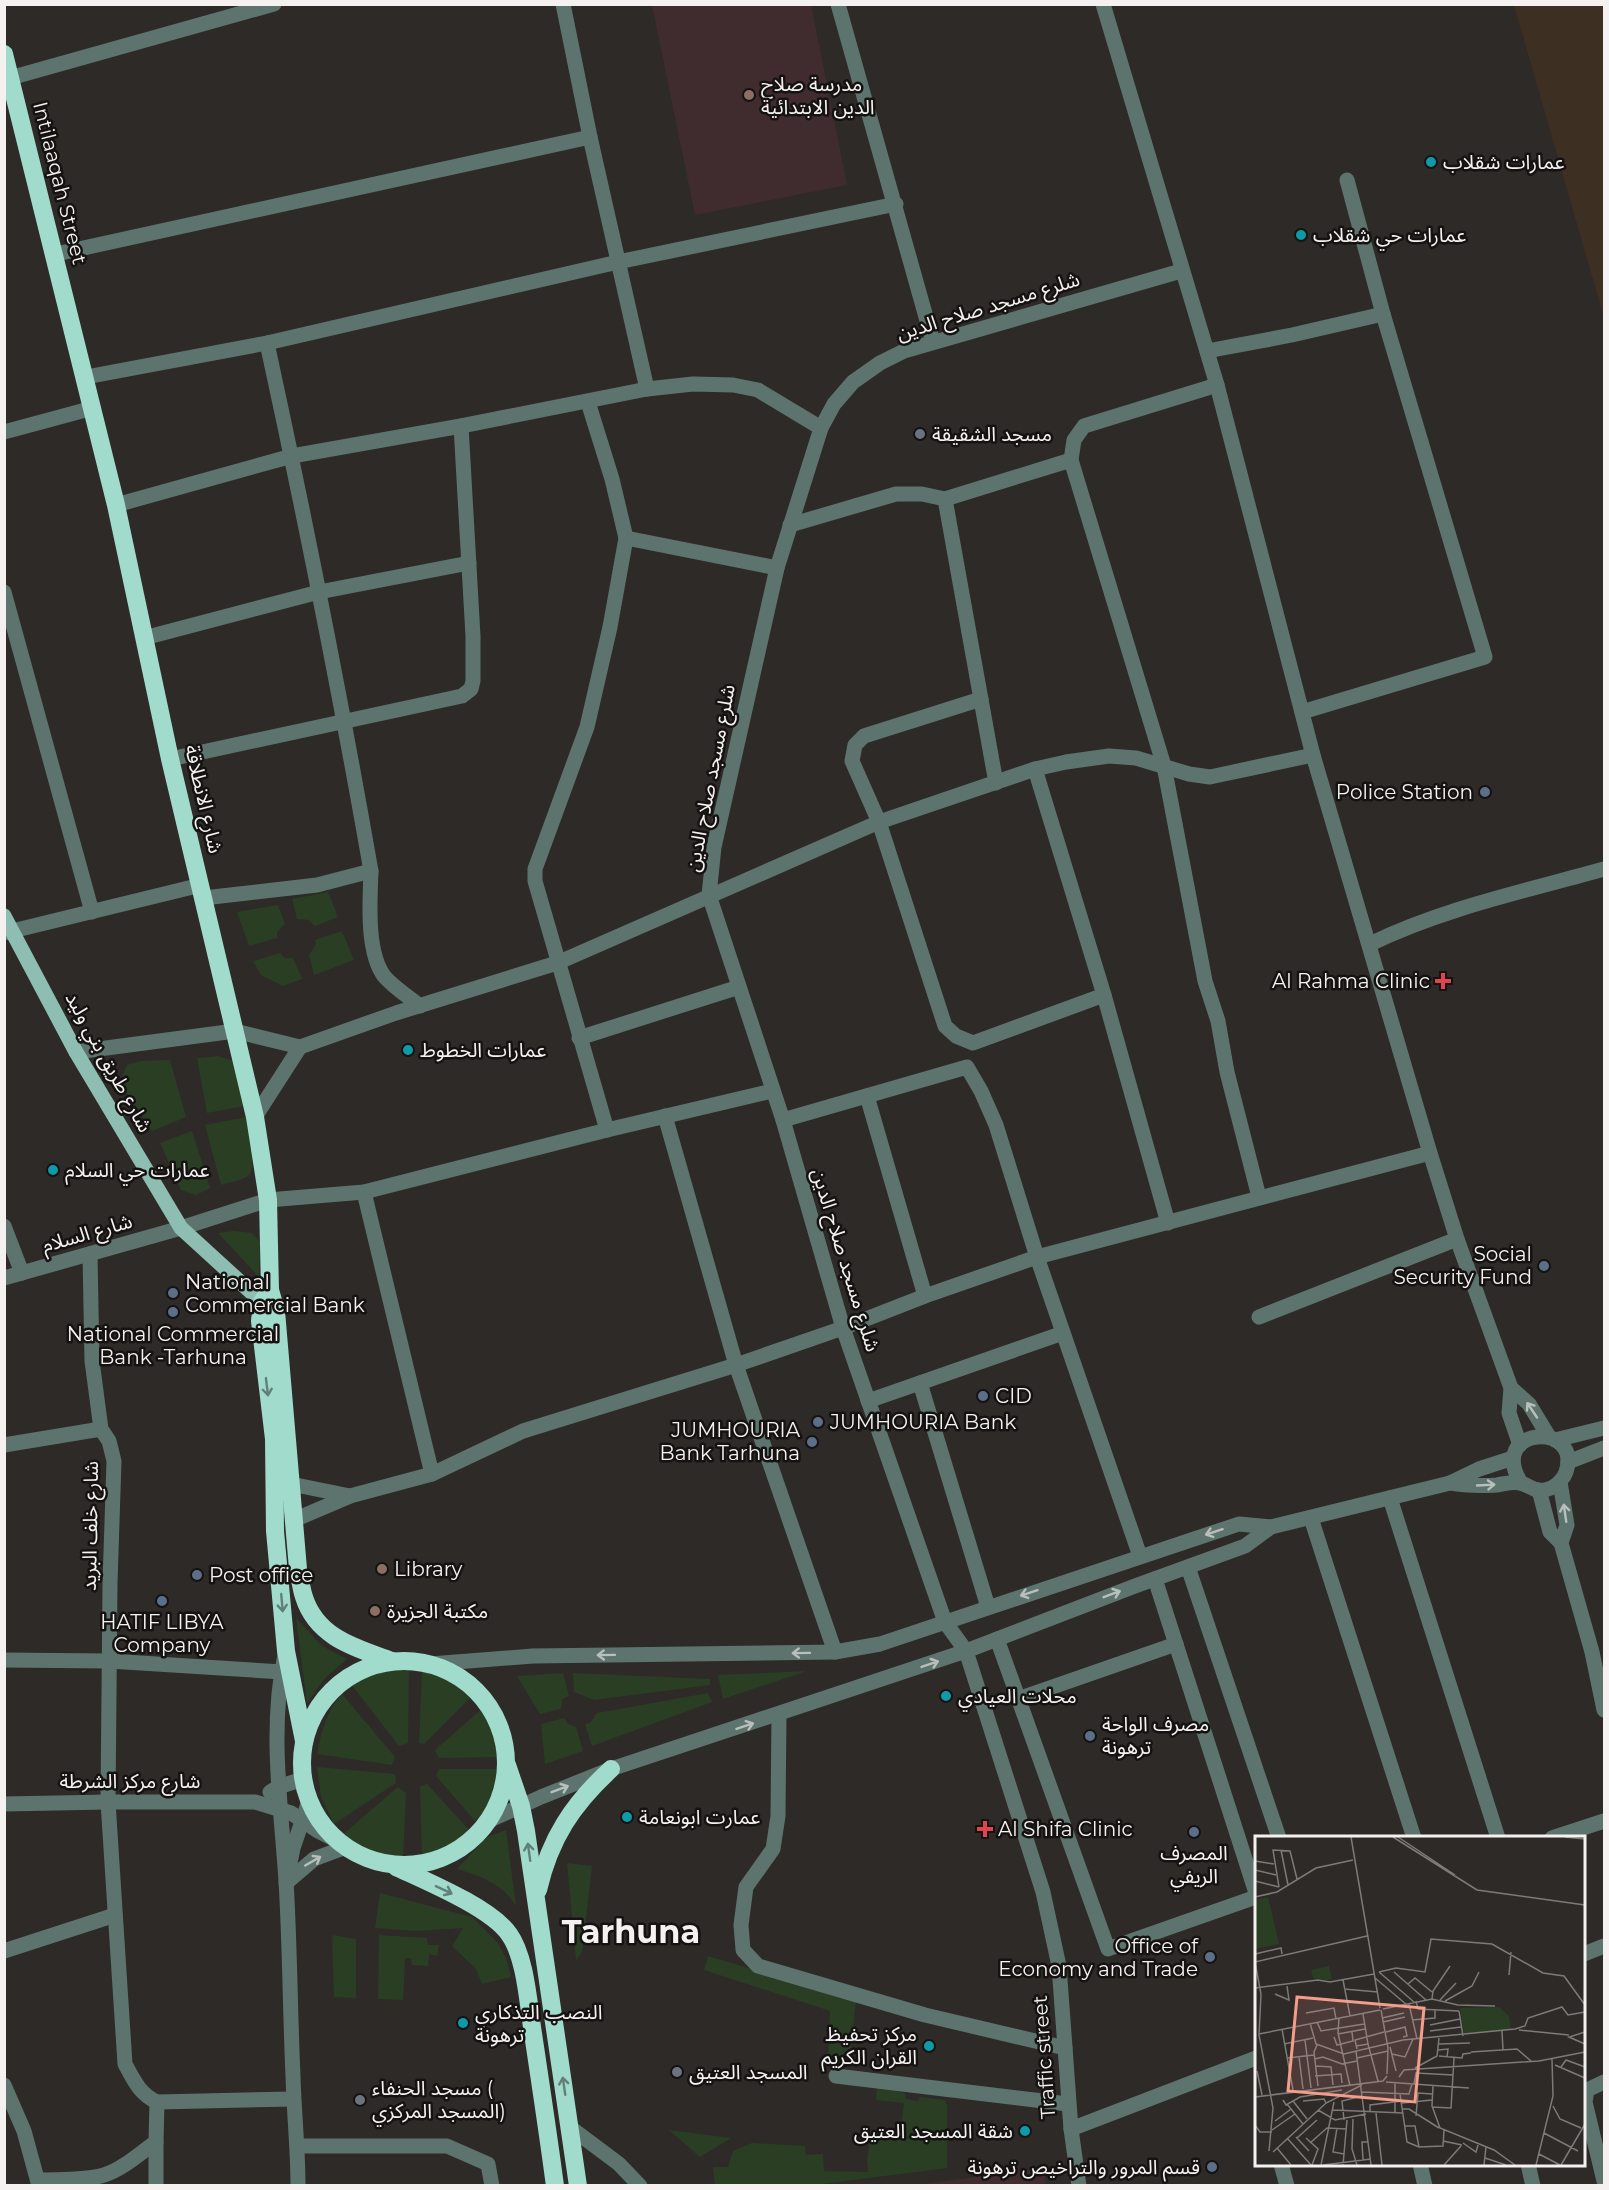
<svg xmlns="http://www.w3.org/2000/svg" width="1609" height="2190" font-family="Montserrat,'Noto Sans Arabic',sans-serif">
  <rect width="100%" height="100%" fill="#2e2a28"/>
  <!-- education -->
  <g fill="#402c2e">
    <path d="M652,5H811L847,185L695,215Z"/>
    <path d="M1043,2168L1046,2185H916Z"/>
  </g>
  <!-- medical -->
  <path fill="#3e2f23" d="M1514,5H1604V318Z"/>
  <!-- green -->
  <g fill="#2a3e24">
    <path d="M328,892L338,917L315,926L309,920L297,919L292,899Z"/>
    <path d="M278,905L285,924L277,932V938L249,946L237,912Z"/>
    <path d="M342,931L354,960L314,975L309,955L316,944L315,940Z"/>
    <path d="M280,953L285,958H293L302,979L283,986L261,975L253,961Z"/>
    <path d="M218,1056L234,1061L244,1106L207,1113L197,1058Z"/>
    <path d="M170,1060L186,1117L152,1131L120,1082L127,1065L141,1061Z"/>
    <path d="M247,1117C248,1128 258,1170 248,1176C241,1181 229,1182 221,1185L205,1125Z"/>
    <path d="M192,1131L210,1188L196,1195L181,1190L160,1143Z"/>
    <path d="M234,1231L252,1233L260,1242L259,1277L218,1233Z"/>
    <path d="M296,1618L322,1646L347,1659L325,1678L307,1703Z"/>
    <path d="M386,1669H409L408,1743L399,1746L351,1684Z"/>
    <path d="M430,1671C451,1676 458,1679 470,1698L424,1744L419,1743L422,1672Z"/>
    <path d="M807,1671L723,1699L718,1675Z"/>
    <path d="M563,1673L569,1696L562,1699L561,1709L540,1714L517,1676Z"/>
    <path d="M573,1673L710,1679V1685L594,1700L574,1692Z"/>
    <path d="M708,1693L712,1702L592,1746L585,1724L590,1723L597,1713Z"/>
    <path d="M342,1694L395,1757L392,1765L317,1754C321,1732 327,1710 342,1694Z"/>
    <path d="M488,1706C499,1721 504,1739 501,1757L439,1758L435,1750L484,1707Z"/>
    <path d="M564,1718L568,1724L576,1727L583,1751L545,1764L541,1724Z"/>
    <path d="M317,1767L395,1774L396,1783L334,1824L321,1797Z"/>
    <path d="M439,1769H500C501,1794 493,1805 475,1821L436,1776Z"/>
    <path d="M427,1784L471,1832C456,1845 442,1857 422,1857L420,1786Z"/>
    <path d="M398,1787L406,1793L403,1860C376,1857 364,1850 341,1836Z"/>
    <path d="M506,1830L516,1906C503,1884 481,1876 457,1869L487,1837Z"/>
    <path d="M567,1863L592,1866L582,1952L576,1960Z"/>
    <path d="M380,1893L472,1917L498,1943L506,1958L511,1977L482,1984L476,1969L452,1946L463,1928L417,1931L375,1928Z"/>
    <path d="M332,1935L356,1939V1998L334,1997Z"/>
    <path d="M379,1935L427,1938L428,1945H439L437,1956L429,1954L428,1966L412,1965L411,1958H405L403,2000L378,1999Z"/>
    <path d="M708,1956L856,2000L849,2067L828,2062L830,2011L704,1970Z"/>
    <path d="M877,2086L905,2093L906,2099L918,2101L920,2097L945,2100L947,2105V2168L814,2185L715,2186L713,2167H728L733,2151L752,2143L805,2146L806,2155L823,2154L824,2171L868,2172L867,2160L871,2131L900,2134L904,2103L876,2100Z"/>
    <path d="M669,2130L731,2138L700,2157Z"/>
  </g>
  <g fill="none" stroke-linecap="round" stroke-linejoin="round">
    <!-- minor -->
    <g stroke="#5d746e" stroke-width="15">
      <path d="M563,4L590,137L647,389"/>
      <path d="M838,4L933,342"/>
      <path d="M1103,4L1217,385L1313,755L1430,1153L1457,1239L1511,1388L1509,1413L1520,1445"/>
      <path d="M10,78L274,4"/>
      <path d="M56,254L590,137"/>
      <path d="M1207,351L1292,335L1383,314"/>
      <path d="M86,377L267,343L618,262L896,204"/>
      <path d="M1217,385L1084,426L1074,440L1071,460L1164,766L1205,981L1218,1021L1227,1072L1259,1197"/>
      <path d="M588,402L612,479L626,538L610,627L587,727L535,869V881L607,1130"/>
      <path d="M4,432L93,408"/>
      <path d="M945,499L996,783"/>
      <path d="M116,505L292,456L461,426L647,389L693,384L733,385L758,390L821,428"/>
      <path d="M790,525L896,494H922L945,499L1071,460"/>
      <path d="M626,538L777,568"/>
      <path d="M4,592L92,912"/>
      <path d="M144,638L319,592L469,563"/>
      <path d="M981,699L864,736L855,745L852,761L879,822L945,1026L956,1036L973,1043L1104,995"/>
      <path d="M1302,712L1485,657L1383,314L1347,180"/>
      <path d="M170,759L462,696L471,689L473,681V636L461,426"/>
      <path d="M1035,769L1104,995L1168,1223"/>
      <path d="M371,871C370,900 366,951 384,976C393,987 409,997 420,1006"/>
      <path d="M204,898L317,885L371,871C340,694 305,518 267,343"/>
      <path d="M4,933L201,885"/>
      <path d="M1370,944C1444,908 1526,891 1604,869"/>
      <path d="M579,1038L739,987"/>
      <path d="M76,1052L235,1031L300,1047L396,1013L557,963L879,822L1035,769L1066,762L1109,756L1136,758L1189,774L1210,777L1313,755"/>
      <path d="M665,1116L736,1365L835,1652"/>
      <path d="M255,1117L300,1047"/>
      <path d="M783,1120L967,1067L981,1091L996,1125L1037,1257L1140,1556"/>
      <path d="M364,1192L432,1474"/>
      <path d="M4,1226L22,1273"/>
      <path d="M90,1254L92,1361L101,1429L109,1441L114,1461L110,1583L108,1802L125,2064C134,2081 140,2094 157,2102L293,2099"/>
      <path d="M4,1278L181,1228L268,1200L364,1192L607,1130L772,1091"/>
      <path d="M925,1296L1037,1257L1430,1153"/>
      <path d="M1259,1317L1457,1239"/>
      <path d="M920,1383L988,1607"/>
      <path d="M1511,1388L1529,1404L1549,1437"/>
      <path d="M868,1401L1063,1333"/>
      <path d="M1555,1440L1604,1428"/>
      <path d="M4,1445L101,1429"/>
      <path d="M1568,1462L1604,1448"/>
      <path d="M1560,1482L1567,1525L1561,1543"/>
      <path d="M1450,1483C1466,1486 1481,1486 1497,1485C1504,1484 1513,1481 1520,1483C1531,1485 1535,1495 1551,1488C1557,1486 1564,1478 1566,1472C1583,1421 1486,1426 1521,1483"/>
      <path d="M291,1484L350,1496"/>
      <path d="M1539,1490L1550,1532L1561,1543L1592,1652L1604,1710"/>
      <path d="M1390,1498L1498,1838"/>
      <path d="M1311,1518L1414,1838"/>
      <path d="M294,1520L350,1496L432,1474L523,1431L736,1365L843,1328L925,1296L867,1096"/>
      <path d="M1188,1567L1279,1838"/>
      <path d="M1155,1579L1256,1893"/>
      <path d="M997,1639L1108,1949L1256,1897"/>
      <path d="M285,1654C269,1730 281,1804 286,1881C290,1946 290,2011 293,2076C294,2113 298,2149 298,2186"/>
      <path d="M4,1660L109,1661L282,1672"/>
      <path d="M430,1664L533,1656L835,1652L880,1644L1239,1524L1271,1527L1450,1483L1479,1469L1513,1458"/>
      <path d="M1018,1699L1176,1644"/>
      <path d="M779,1715L778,1816L773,1849L746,1887L741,1925L743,1950L758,1966L925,2015L1065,2048"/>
      <path d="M270,1792L278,1787L303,1779"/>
      <path d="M4,1804L108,1802H255L291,1813L318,1831L336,1840"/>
      <path d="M488,1821L541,1797L611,1769L966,1651L1135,1586L1245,1546L1271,1527"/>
      <path d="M1552,1838L1604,1821"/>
      <path d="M289,1868L293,1848L309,1801"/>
      <path d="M286,1883L314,1859L346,1847"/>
      <path d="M4,1951L115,1915"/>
      <path d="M1584,1954L1604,1946"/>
      <path d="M836,2076L1068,2104"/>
      <path d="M1604,2082L1587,2090L1585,2102L1604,2181"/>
      <path d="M4,2085L24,2131L39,2186"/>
      <path d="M571,2128L619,2164L640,2186"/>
      <path d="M1071,2129L1256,2058"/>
      <path d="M156,2142V2186"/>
      <path d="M298,2146H447L488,2164L492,2186"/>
      <path d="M1281,2164L1287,2186"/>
      <path d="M1420,2164L1425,2186"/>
      <path d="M1528,2164L1533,2186"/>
      <path d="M38,2180C59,2179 84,2181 104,2175C123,2169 140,2153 156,2142L157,2102"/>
      <path d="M1079,2186L1071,2129L1059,1966L1043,1892L966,1651L945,1622L843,1328L783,1120L709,895L714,847L777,568L821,428L834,404L853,382L880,363L904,351L1181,271"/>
    </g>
    <!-- major -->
    <path stroke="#8dbeb1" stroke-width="15" d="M4,916L76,1052L181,1228L262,1302"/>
    <!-- highway -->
    <g stroke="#a0dbcc" stroke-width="18">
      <path d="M4,54L116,505L170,759L255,1117L268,1200L270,1290L276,1311L298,1569C300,1578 301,1588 304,1597C317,1638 356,1648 392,1661"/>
      <path d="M270,1290L262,1302L260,1321L274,1439L275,1531L286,1651L304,1741"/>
      <circle cx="404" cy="1763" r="102"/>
      <path d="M507,1765L521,1806L526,1831L578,2186"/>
      <path d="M396,1867C426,1881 491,1908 509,1934C525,1956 528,2000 532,2027C540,2080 548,2133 555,2186"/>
      <path d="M538,1890C550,1838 573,1804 611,1769"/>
    </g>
  </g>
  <!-- one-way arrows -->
  <defs><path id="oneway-shaft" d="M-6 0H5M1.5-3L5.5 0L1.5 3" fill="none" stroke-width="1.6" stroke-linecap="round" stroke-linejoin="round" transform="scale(1.5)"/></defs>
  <g stroke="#618178">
    <use href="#oneway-shaft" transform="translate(267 1387) rotate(83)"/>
    <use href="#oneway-shaft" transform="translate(282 1603) rotate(85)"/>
    <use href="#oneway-shaft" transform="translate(529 1852) rotate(-98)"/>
    <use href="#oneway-shaft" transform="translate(444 1890) rotate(25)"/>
    <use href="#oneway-shaft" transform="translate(564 2086) rotate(-98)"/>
  </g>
  <g stroke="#b8bfbc">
    <use href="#oneway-shaft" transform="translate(1532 1410) rotate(-124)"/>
    <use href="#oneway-shaft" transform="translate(1486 1485) rotate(-3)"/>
    <use href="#oneway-shaft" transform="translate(1565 1513) rotate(-98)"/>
    <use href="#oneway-shaft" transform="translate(1214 1532) rotate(162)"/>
    <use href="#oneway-shaft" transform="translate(1029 1593) rotate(162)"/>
    <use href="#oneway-shaft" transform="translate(1112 1594) rotate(-21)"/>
    <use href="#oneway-shaft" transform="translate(801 1653) rotate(179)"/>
    <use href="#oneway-shaft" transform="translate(606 1655) rotate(179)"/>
    <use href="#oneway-shaft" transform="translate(930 1664) rotate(-19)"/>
    <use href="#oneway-shaft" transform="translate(745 1726) rotate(-18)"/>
    <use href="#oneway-shaft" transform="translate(560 1789) rotate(-21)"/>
    <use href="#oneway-shaft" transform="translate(313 1861) rotate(-30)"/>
  </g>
  <!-- markers -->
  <g fill="#8d6e63" stroke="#151312" stroke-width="2">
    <circle cx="749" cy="95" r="6"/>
    <circle cx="382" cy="1569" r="6"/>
    <circle cx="375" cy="1611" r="6"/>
  </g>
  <g fill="#0f9aa8" stroke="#151312" stroke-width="2">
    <circle cx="1431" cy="162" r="6"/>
    <circle cx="1301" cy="235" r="6"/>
    <circle cx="408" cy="1050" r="6"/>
    <circle cx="53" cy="1170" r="6"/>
    <circle cx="946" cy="1696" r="6"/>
    <circle cx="627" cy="1817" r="6"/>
    <circle cx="463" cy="2023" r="6"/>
    <circle cx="929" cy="2046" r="6"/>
    <circle cx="1025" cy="2131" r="6"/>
  </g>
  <g fill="#6b7280" stroke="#151312" stroke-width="2">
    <circle cx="920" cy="434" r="6"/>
    <circle cx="677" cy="2072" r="6"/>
    <circle cx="360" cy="2100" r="6"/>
  </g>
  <g fill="#5c6f8a" stroke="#151312" stroke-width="2">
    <circle cx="1485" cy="792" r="6"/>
    <circle cx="1544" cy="1266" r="6"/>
    <circle cx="173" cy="1293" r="6"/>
    <circle cx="173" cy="1312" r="6"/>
    <circle cx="983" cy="1396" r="6"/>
    <circle cx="818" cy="1422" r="6"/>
    <circle cx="812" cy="1442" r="6"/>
    <circle cx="197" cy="1575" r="6"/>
    <circle cx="162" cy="1601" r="6"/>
    <circle cx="1090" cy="1736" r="6"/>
    <circle cx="1194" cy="1832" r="6"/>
    <circle cx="1210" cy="1957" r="6"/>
    <circle cx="1212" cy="2167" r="6"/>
  </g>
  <g fill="#e0444e" stroke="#151312" stroke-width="2">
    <path d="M1440 972h6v6h6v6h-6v6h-6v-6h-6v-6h6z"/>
    <path d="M982 1820h6v6h6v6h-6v6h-6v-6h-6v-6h6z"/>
  </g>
  <g text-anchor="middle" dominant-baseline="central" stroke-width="5" stroke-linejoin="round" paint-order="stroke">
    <!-- poi labels -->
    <g font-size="20" fill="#f4f1f0" stroke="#151312" text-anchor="start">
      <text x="761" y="84">مدرسة صلاح<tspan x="761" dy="23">الدين الابتدائية</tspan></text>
      <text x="1443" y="162">عمارات شقلاب</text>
      <text x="1313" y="235">عمارات حي شقلاب</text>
      <text x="932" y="434">مسجد الشقيقة</text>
      <text x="1473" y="792" text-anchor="end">Police Station</text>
      <text x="1430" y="981" text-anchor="end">Al Rahma Clinic</text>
      <text x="420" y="1050">عمارات الخطوط</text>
      <text x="65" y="1170">عمارات حي السلام</text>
      <text x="1532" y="1254" text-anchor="end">Social<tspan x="1532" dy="23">Security Fund</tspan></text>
      <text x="185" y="1282">National<tspan x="185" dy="23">Commercial Bank</tspan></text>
      <text x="173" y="1334" text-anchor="middle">National Commercial<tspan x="173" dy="23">Bank -Tarhuna</tspan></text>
      <text x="995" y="1396">CID</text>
      <text x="830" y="1422">JUMHOURIA Bank</text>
      <text x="800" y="1430" text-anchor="end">JUMHOURIA<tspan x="800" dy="23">Bank Tarhuna</tspan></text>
      <text x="394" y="1569">Library</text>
      <text x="209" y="1575">Post office</text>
      <text x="387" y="1611">مكتبة الجزيرة</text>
      <text x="162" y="1622" text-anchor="middle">HATIF LIBYA<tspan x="162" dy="23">Company</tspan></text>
      <text x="958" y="1696">محلات العيادي</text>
      <text x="1102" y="1724">مصرف الواحة<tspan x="1102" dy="23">ترهونة</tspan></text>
      <text x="639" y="1817">عمارت ابونعامة</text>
      <text x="998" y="1829">Al Shifa Clinic</text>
      <text x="1194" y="1853" text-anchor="middle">المصرف<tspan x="1194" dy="23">الريفي</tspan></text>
      <text x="1198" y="1946" text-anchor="end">Office of<tspan x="1198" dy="23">Economy and Trade</tspan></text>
      <text x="475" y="2012">النصب التذكاري<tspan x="475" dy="23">ترهونة</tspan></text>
      <text x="917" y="2034" text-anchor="end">مركز تحفيظ<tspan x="917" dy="23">القران الكريم</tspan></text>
      <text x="689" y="2072">المسجد العتيق</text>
      <text x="372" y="2088">مسجد الحنفاء (<tspan x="372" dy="23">المسجد المركزي)</tspan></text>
      <text x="1013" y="2131" text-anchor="end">شقة المسجد العتيق</text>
      <text x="1200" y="2167" text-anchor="end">قسم المرور والتراخيص ترهونة</text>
    </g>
    <!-- street labels -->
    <g font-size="20" fill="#f4f1f0" stroke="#151312">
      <text transform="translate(60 183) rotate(76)">Intilaaqah Street</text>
      <text transform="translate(988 306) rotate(-17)">شلرع مسجد صلاح الدين</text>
      <text transform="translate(710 778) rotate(-79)">شلرع مسجد صلاح الدين</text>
      <text transform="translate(204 799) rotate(77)">شارع الانطلاقة</text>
      <text transform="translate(109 1062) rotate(61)">شارع طريق بني وليد</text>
      <text transform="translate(87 1233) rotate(-16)">شارع السلام</text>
      <text transform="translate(846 1260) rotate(73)">شلرع مسجد صلاح الدين</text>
      <text transform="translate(90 1526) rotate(-89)">شارع خلف البريد</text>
      <text x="130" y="1781">شارع مركز الشرطة</text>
      <text transform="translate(1044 2057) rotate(-94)">Traffic street</text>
    </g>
    <!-- town labels -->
    <g font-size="32" font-weight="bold" fill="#f4f1f0" stroke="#151312">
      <text x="631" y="1931">Tarhuna</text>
    </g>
  </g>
  <!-- overview -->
  <g transform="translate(1255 1836)">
    <rect width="330" height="330" fill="#2e2a28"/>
    <path d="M13,61L24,108L0,113V64ZM74,130L77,143L72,144L77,145L58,142L56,134ZM244,171L254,180L256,194L209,198L205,172Z" fill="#2a3e24"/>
    <path fill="none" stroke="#7d7a78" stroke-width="1.5" d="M96,1L125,172M138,1L222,54L330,69M143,1L200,39M310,1L330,3M26,14L33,49M0,25L19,28M0,34L21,39M0,45L24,51M24,51L18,14L35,15L42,43M0,61L22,56L61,32L98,24M0,118L26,112L27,118M124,136L141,132L170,136L176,103L237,108L288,137L309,140L330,169M124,136L159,166M139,136L171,164M254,139L256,116M120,142L152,169M88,144L95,180M153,148L160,142L177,156M0,152L63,144L75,146L119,138M89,153L123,156M20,158L34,164L32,150M177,163L178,155L195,130M185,164L201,147M161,165L163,173L204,175M190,165L217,150L224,136M154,168L162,203M128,173L177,163L203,169L240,170M126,174L133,212L132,238M204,175L208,200M51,177L79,172L81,183M108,178L113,208M84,182L83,197L95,250M127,182L149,177M157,184L180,182V173M62,186L66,195L109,188M128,186L150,181M55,187L61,208L89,218L148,204L260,193L270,190L273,182L307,171L313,179L330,176M175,189L205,183M27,193L38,254M264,194L314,199M175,195L206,191M247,195L248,214M131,196L150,191L152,200L148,201M330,196L314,201L330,208M4,198L125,174M83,198L110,193M79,201L82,209L98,205L97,196M50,204L56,252M29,208L58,202M184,208L215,207M62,209L59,216L63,250M101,210L113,208L123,245M135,211L141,235M102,213L100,204L129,196M183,214L193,213L192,221M101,215L116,329M216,216L262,213L276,225M137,218L150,221L158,203M184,220L207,222L208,218L216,217M44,221L48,253M32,222L59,219M102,222L133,215M60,223L68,221L87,228L102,225M300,229L330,242M61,230L76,231L78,249M306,231L311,224L330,231M160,232L182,220L184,202M2,235L7,259M60,240L86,238L87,247M144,241L149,234L284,225L330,216M131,246L214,252M159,248L161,237L198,239M178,250L177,270L185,292L239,314L260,329M107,256L154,258L157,248M145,258L152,306L164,311M0,261L128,245L132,240M28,264L31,269L45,261L87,254M38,265L52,283M48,265L69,263L71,267M147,267L177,264M32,268L48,288M298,270L305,283L326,292M177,271L196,272L199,222M148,273H154L184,292M63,274L80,284L111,278M78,274L148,277M115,276V269L147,265M121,277L127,329M140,277V247M161,280L163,257L178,258M98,283L97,313L102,329M89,284L87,265L107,260M20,285L36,273M0,289L5,296H17M150,290H160L164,311L188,310L189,294M82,292L78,316L89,318M17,294L40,278M289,297L323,315M41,301L54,315M32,302L56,329M42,302L62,284M51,302L63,313L57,329M188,305L207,309M55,307L72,292L92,293M208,307L221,316L223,309M22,312L36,329M14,315L18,272L4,199L6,158L0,126L112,100M18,316L71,267L107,249M284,318L305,329M230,322L251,329M108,324L107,306H113M66,329L79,266M68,329L116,323M88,329L92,284M189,329L206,310M229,329L231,311M281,329L298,260L297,223M306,329L330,288"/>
    <path fill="#f49d8b" fill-opacity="0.15" stroke="#f49d8b" stroke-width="3" d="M42,161L169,172L160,266L33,255Z"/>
    <rect width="330" height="330" fill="none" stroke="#f4f1f0" stroke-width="3"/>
  </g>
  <!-- border -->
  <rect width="1609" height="2190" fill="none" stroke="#f4f1f0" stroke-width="12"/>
</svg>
